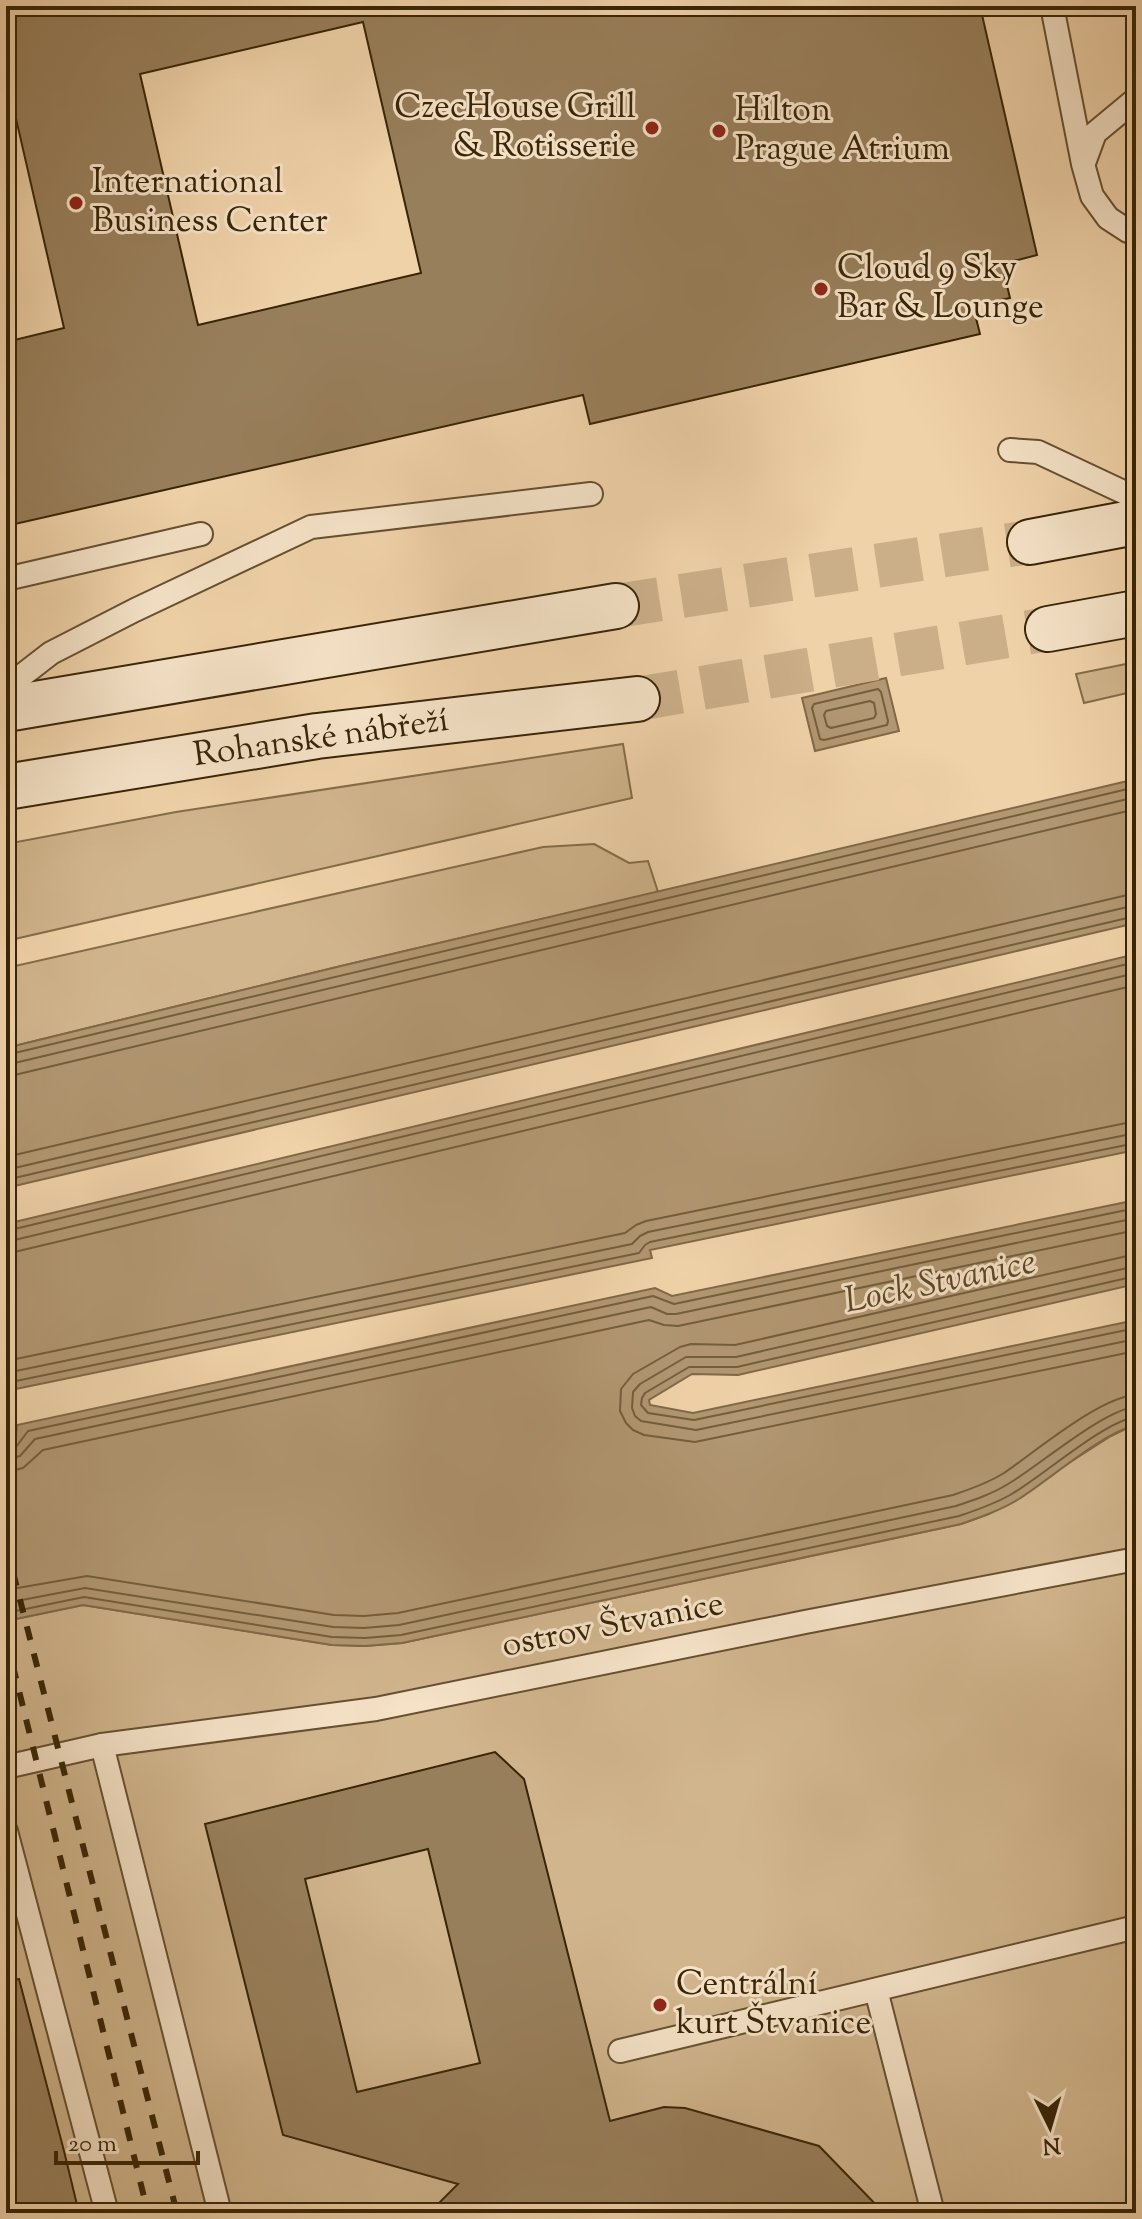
<svg xmlns="http://www.w3.org/2000/svg" width="1142" height="2219" font-family="'Sorts Mill Goudy',serif">
  <rect width="100%" height="100%" fill="#f0d2a9"/>
  <filter id="stains"><feTurbulence type="fractalNoise" baseFrequency=".0025" numOctaves="4"/><feColorMatrix values="0 0 0 0 .2 0 0 0 0 .09 0 0 0 0 .02 0 0 0 .5 -.17"/></filter>
  <radialGradient id="worn" r=".72"><stop offset=".6" stop-color="#630" stop-opacity="0"/><stop offset="1" stop-color="#630" stop-opacity=".3"/></radialGradient>
  <!-- green -->
  <g fill="#d1b58d" stroke="#846d4a" stroke-width="2">
    <path d="M1136,662V691L1084,703L1076,674Z"/>
    <path d="M623,744L632,798L6,941V844L176,812Z"/>
    <path d="M594,844L629,863L648,861L658,892L341,966L6,1048V968L543,847Z"/>
    <path d="M1136,1424V2213H6V1621L83,1605L332,1645L365,1646L402,1643L961,1524L989,1514L1111,1436Z"/>
  </g>
  <!-- water -->
  <g fill="#b19772" stroke="#816947" stroke-width="2">
    <path d="M886,678L899,731L815,751L802,698Z"/>
    <path d="M1136,779V923L6,1188V1048L341,966Z"/>
    <path d="M1136,954V1150L650,1250L652,1258L6,1391V1224Z"/>
    <path d="M1136,1200V1284L738,1375L692,1374L649,1400L650,1405L693,1413L1136,1320V1424C1094,1439 1056,1475 1019,1499C1001,1510 981,1517 961,1524L402,1643L365,1646L332,1645L83,1605L6,1621V1444L16,1434L17,1425L655,1288L672,1296Z"/>
  </g>
  <g fill="none" stroke-linecap="round" stroke-linejoin="round">
    <!-- shore -->
    <g stroke="#745e3c" stroke-width="2">
      <path d="M878,689L881,692L888,721L887,725L824,740L820,739L812,708L814,704Z"/>
      <path d="M870,701L874,703L876,714L874,718L831,728L827,726L824,715L826,711Z"/>
      <path d="M6,1055L1136,787"/>
      <path d="M6,1065L1136,797"/>
      <path d="M6,1077L1136,809"/>
      <path d="M6,1157L1136,893"/>
      <path d="M6,1170L1136,905"/>
      <path d="M6,1180L1136,916"/>
      <path d="M6,1231L1136,962"/>
      <path d="M6,1242L1136,973"/>
      <path d="M6,1254L1136,985"/>
      <path d="M1136,1254L735,1345L691,1344L680,1347L633,1374L621,1389L620,1411L626,1423L633,1430L644,1435L695,1442L1136,1351"/>
      <path d="M1136,1266L736,1357H686L640,1384L633,1392L632,1408L635,1416L641,1421L696,1430L1136,1339"/>
      <path d="M1136,1276L737,1367H689L645,1393L642,1398L641,1405L648,1413L694,1420L1136,1328"/>
      <path d="M6,1361L625,1233L636,1225L646,1221L1136,1121"/>
      <path d="M6,1373L632,1244L640,1236L648,1232L1136,1133"/>
      <path d="M6,1383L639,1253L645,1245L650,1242L1136,1143"/>
      <path d="M6,1450L16,1447L28,1431L653,1296L674,1304L1136,1208"/>
      <path d="M6,1460L20,1456L35,1439L651,1307L667,1314H676L1136,1218"/>
      <path d="M6,1472L23,1468L43,1450L649,1320L664,1325L678,1326L1136,1230"/>
      <path d="M6,1590L87,1576L334,1615L364,1616L398,1613L953,1495C971,1489 988,1483 1004,1473C1035,1452 1101,1396 1136,1395"/>
      <path d="M6,1603L85,1588L333,1627L364,1628L399,1625L956,1506C974,1500 992,1494 1008,1484C1039,1466 1104,1409 1136,1407"/>
      <path d="M6,1613L84,1597L332,1637L365,1638L401,1635L959,1516C977,1510 994,1504 1010,1495C1042,1477 1104,1421 1136,1417"/>
    </g>
  </g>
  <!-- building -->
  <g fill="#987f5b" stroke="#382507" stroke-width="2" fill-rule="evenodd">
    <path d="M6,6H980L1037,255L1006,263L1008,271L1004,273L1010,298L973,306L980,334L590,424L583,395L6,526V342L64,328L6,75ZM363,22L421,273L198,325L140,74Z"/>
    <path d="M495,1752L524,1779L610,2121L664,2107L685,2108L819,2146L884,2213H429L458,2184L283,2135L205,1824ZM428,1849L480,2063L357,2092L305,1879Z"/>
    <path d="M19,1979L64,2151L79,2213H6V1980Z"/>
  </g>
  <g fill="none" stroke-linecap="round" stroke-linejoin="round">
    <!-- secondary-tunnel -->
    <g stroke="#cbaf89" stroke-width="44" stroke-dasharray="44 22" stroke-linecap="butt">
      <path d="M616,606L1030,542"/>
      <path d="M637,699L1048,629"/>
    </g>
    <defs>
      <g id="service">
        <path d="M1052,6L1083,164L1092,196L1108,218L1128,231L1136,234"/>
        <path d="M1084,163L1095,133L1136,99"/>
        <path d="M1010,450L1038,452L1136,498"/>
        <path d="M6,579L201,534"/>
        <path d="M6,694L20,677L51,653L135,610L311,527L591,494"/>
        <path d="M102,1745L220,2213"/>
        <path d="M6,1767L102,1745L376,1709L805,1622L1136,1559"/>
        <path d="M6,1831L107,2213"/>
        <path d="M876,1990L933,2213"/>
        <path d="M620,2051L1136,1927"/>
      </g>
      <g id="secondary">
        <path d="M1030,542L1136,522"/>
        <path d="M1048,629L1136,613"/>
        <path d="M6,709L616,606"/>
        <path d="M6,787L317,736L637,699"/>
      </g>
    </defs>
    <!-- service casing -->
    <use href="#service" stroke="#665030" stroke-width="26"/>
    <!-- secondary casing -->
    <use href="#secondary" stroke="#382507" stroke-width="48"/>
    <!-- service -->
    <use href="#service" stroke="#f5e2c7" stroke-width="22"/>
    <!-- secondary -->
    <use href="#secondary" stroke="#f5e2c7" stroke-width="44"/>
    <!-- rail -->
    <g stroke="#382507" stroke-width="6" stroke-dasharray="14 14" stroke-linecap="butt">
      <path d="M6,1545L177,2213"/>
      <path d="M6,1638L148,2213"/>
    </g>
  </g>
  <!-- markers -->
  <g fill="#8f2418" stroke="#f5e2c7" stroke-width="3">
    <circle cx="652" cy="128" r="8"/>
    <circle cx="719" cy="131" r="8"/>
    <circle cx="76" cy="203" r="8"/>
    <circle cx="821" cy="289" r="8"/>
    <circle cx="660" cy="2005" r="8"/>
  </g>
  <g text-anchor="middle" dominant-baseline="central" stroke-width="6" stroke-linejoin="round" paint-order="stroke">
    <!-- poi labels -->
    <g font-size="34" fill="#382507" stroke="#f5e2c7" text-anchor="start">
      <text x="636" y="108" text-anchor="end">CzecHouse Grill<tspan x="636" dy="39">&amp; Rotisserie</tspan></text>
      <text x="735" y="111">Hilton<tspan x="735" dy="39">Prague Atrium</tspan></text>
      <text x="92" y="183">International<tspan x="92" dy="39">Business Center</tspan></text>
      <text x="837" y="269">Cloud 9 Sky<tspan x="837" dy="39">Bar &amp; Lounge</tspan></text>
      <text x="676" y="1985">Centrální<tspan x="676" dy="39">kurt Štvanice</tspan></text>
    </g>
    <!-- street labels -->
    <g font-size="34" fill="#382507" stroke="#f5e2c7">
      <text transform="translate(321 739) rotate(-8)">Rohanské nábřeží</text>
      <text transform="translate(613 1626) rotate(-11)">ostrov Štvanice</text>
    </g>
    <!-- water labels -->
    <g font-size="36" font-style="italic" fill="#5c4727" stroke="#f5e2c7">
      <text transform="translate(940 1283) rotate(-12)">Lock Stvanice</text>
    </g>
  </g>
  <!-- margin -->
  <rect width="1142" height="2219" fill="none" stroke="#f0d2a9" stroke-width="32"/>
  <rect x="8" y="8" width="1126" height="2203" fill="none" stroke="#382507" stroke-width="4"/>
  <rect x="16" y="16" width="1110" height="2187" fill="none" stroke="#382507" stroke-width="2"/>
  <!-- north arrow -->
  <g transform="translate(1050 2127) rotate(175)" stroke="#f5e2c7" stroke-width="6" paint-order="stroke">
  <path d="M0-6L14 30L0 20L-14 30Z" fill="#382507"/>
  <text y="-12" font-size="22" font-weight="bold" text-anchor="middle" fill="#382507">N</text>
  </g>
  <!-- scale -->
  <path d="M56 2151v12h142v-12" fill="none" stroke="#382507" stroke-width="4"/>
  <text x="68" y="2151" font-size="24" fill="#382507" stroke="#f5e2c7" stroke-width="6" paint-order="stroke">20 m</text>
  <rect width="100%" height="100%" filter="url(#stains)"/>
  <rect width="100%" height="100%" fill="url(#worn)"/>
</svg>
